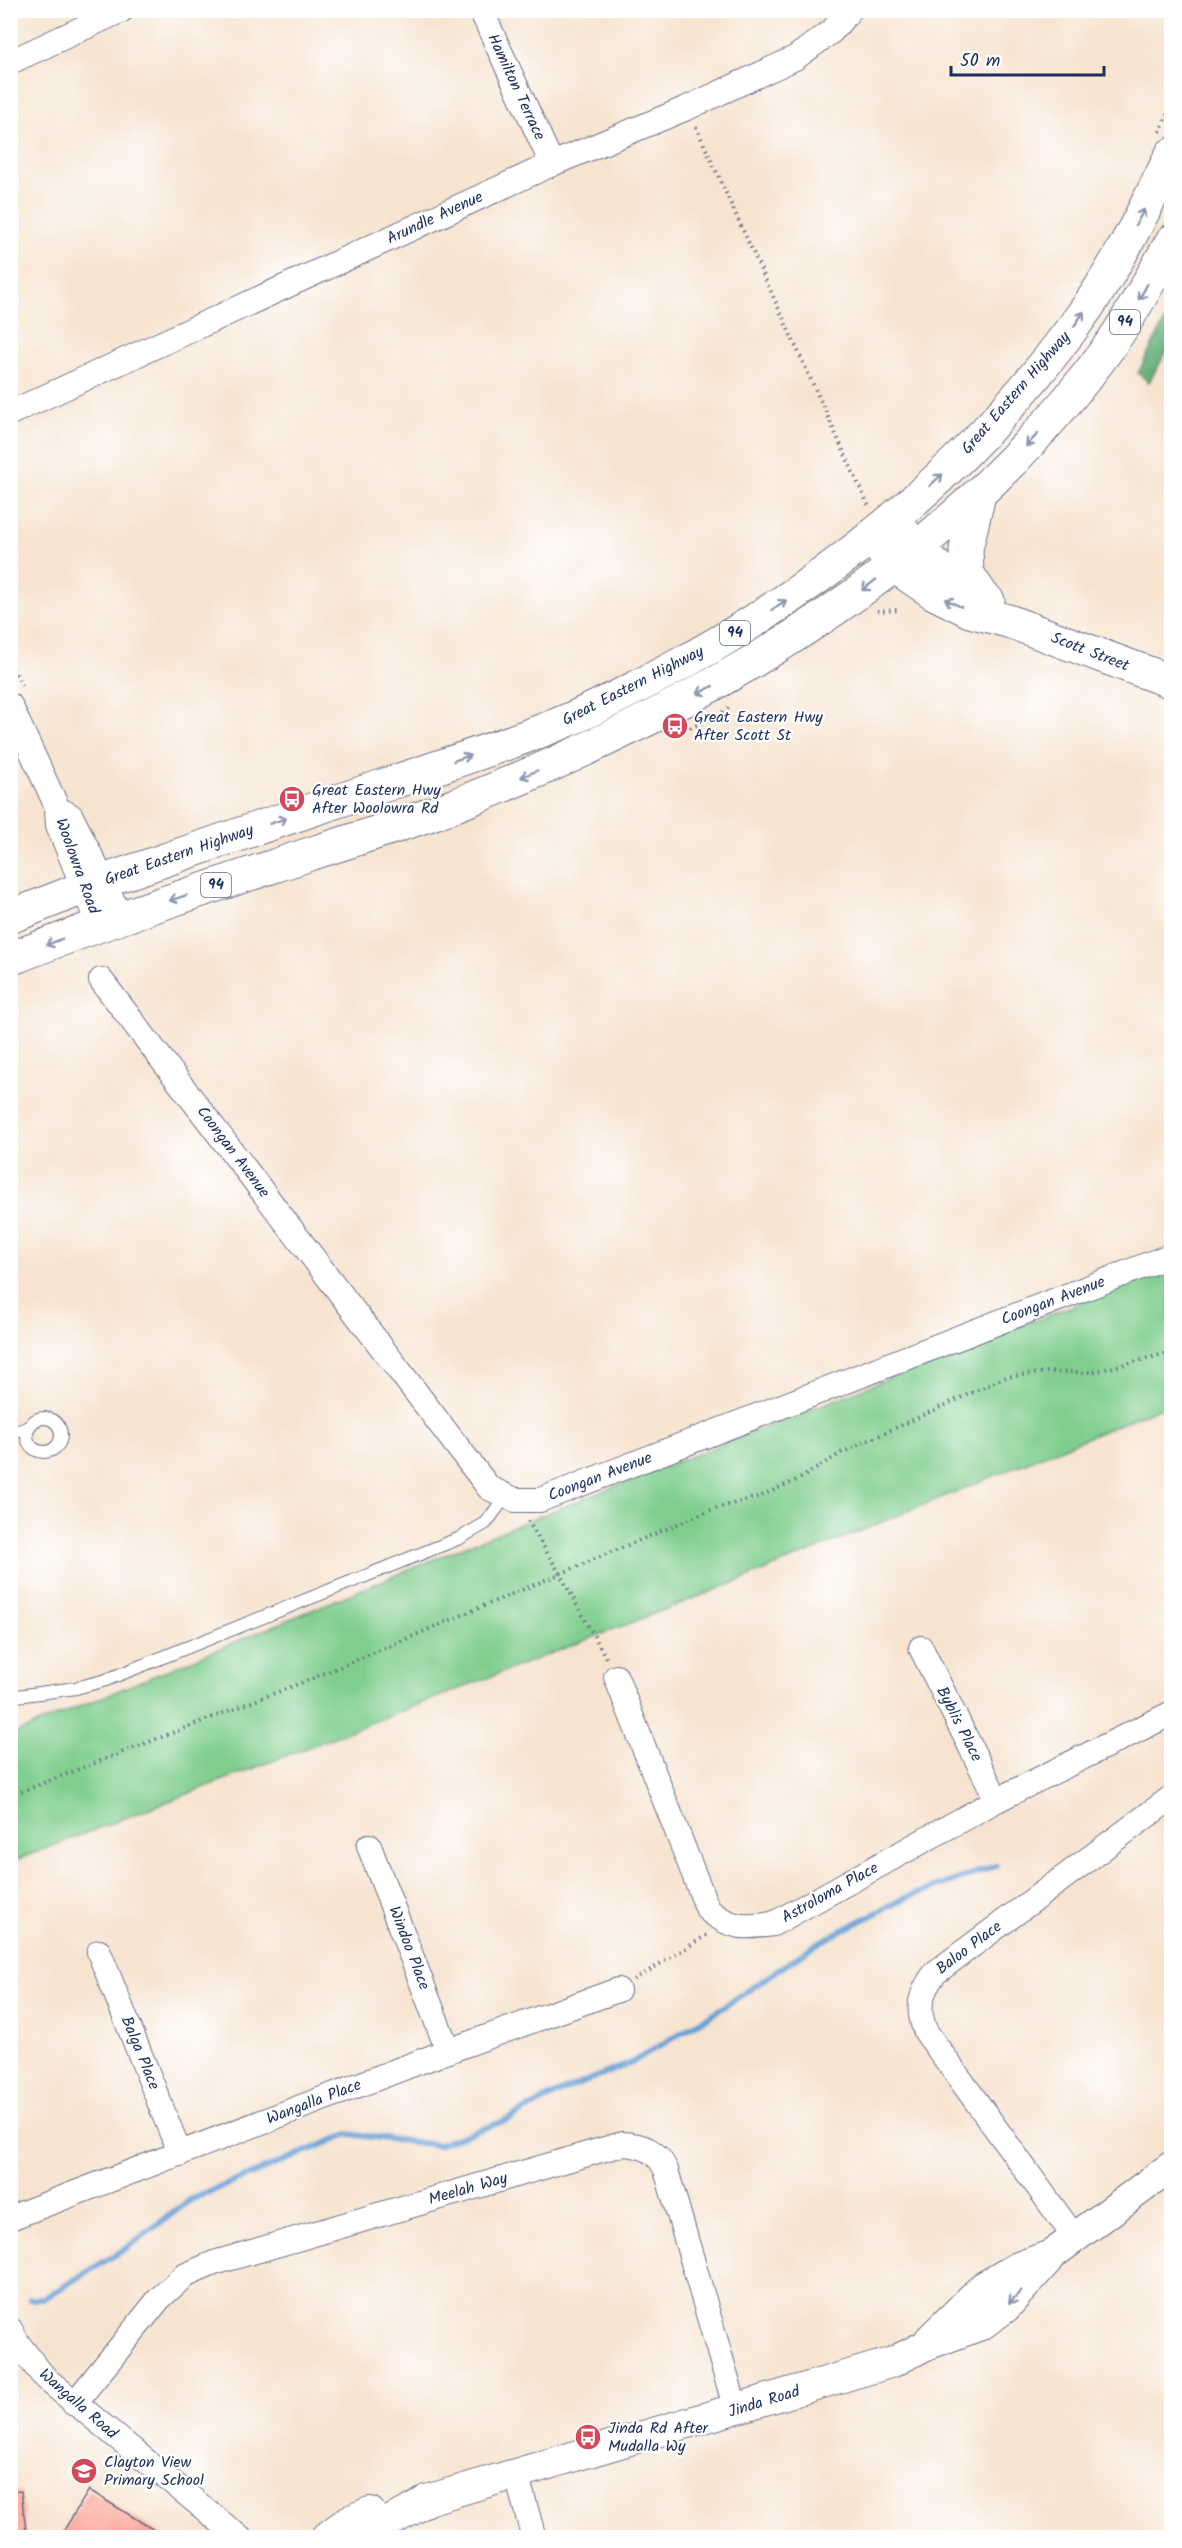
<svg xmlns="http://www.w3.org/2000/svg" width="1182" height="2548" font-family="Kalam,sans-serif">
  <rect width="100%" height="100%" fill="#fff"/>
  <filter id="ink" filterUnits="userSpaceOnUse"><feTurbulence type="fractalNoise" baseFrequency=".0167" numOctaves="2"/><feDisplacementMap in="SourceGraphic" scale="12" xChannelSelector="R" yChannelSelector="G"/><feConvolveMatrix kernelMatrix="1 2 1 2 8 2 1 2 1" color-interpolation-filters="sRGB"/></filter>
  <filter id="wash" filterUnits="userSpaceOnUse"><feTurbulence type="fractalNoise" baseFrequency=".008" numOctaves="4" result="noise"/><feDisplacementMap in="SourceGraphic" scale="24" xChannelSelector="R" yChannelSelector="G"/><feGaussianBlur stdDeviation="1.35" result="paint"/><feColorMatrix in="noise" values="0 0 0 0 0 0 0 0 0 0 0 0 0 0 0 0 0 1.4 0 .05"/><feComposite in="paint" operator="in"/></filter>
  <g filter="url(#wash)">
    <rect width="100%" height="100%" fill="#f7e4d0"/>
    <!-- green -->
    <path fill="#80ce8e" stroke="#4e7e76" stroke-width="1.5" d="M1171,1267V1403L744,1579L11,1862V1735L512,1527Z"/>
    <!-- forest -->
    <path fill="#68b179" stroke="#42706c" stroke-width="1.5" d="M1171,309V344L1149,382L1138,373Z"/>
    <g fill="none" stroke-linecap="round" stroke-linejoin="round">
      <!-- stream -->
      <path stroke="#669fd5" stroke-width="6" d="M30,2299H43L128,2247L190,2200L348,2134L438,2145L504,2121L562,2091L631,2063L716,2012L818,1943L905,1898L996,1866"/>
    </g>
    <g id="blocks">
      <!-- building -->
      <g fill="#fdaa9e">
        <path d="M89,2490L167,2538H59Z"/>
        <path d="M21,2491L27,2538H10V2492Z"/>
      </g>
    </g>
  </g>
  <g filter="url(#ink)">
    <use href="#blocks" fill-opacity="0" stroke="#686e86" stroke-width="1.5"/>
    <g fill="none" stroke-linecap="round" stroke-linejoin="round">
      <defs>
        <g id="service">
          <circle cx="44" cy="1435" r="17"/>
          <path d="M10,1434L27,1428"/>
          <path d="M10,1697L76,1688L106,1680L460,1538L486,1523L506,1496"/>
        </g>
        <g id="minor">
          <path d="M481,10L552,164"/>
          <path d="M10,62L122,10"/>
          <path d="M10,413L552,164L687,108L795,58L832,31L850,10"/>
          <path d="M10,705L57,807L58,825L98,924"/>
          <path d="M64,812L71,816L121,917"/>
          <path d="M101,980L489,1488L515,1500H540L1172,1255"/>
          <path d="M921,1648L997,1800"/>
          <path d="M616,1677L708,1910C732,1929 743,1928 773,1924L997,1800L1172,1713"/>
          <path d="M369,1846L448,2051"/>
          <path d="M99,1952L180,2154"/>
          <path d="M10,2218L448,2051L618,1990"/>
          <path d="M1075,2238L926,2032C916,2009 920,1993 935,1973L1172,1797"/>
          <path d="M10,2329L19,2345L45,2378L240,2538"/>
          <path d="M74,2404L159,2299L184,2276L214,2263L622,2144C643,2145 657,2150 666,2170L736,2410"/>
          <path d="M516,2473L534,2538"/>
        </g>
        <g id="tertiary">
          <path d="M930,2339L983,2287L1018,2267L1048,2256"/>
          <path d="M325,2538L348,2521L370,2512"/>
          <path d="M355,2538C378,2523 406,2517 427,2500L893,2362L924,2346L981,2325L1005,2308L1054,2253L1172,2166"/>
        </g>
        <g id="secondary">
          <path d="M893,520C908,537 921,556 940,569C955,580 974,587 988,601"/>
          <path d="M871,537L894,566L934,593L970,611L1008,621L1172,682"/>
        </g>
        <g id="trunk">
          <path d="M979,495L966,549L967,573L981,594"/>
          <path d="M10,917L83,888C187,852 290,817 394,782C449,763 507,745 561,723C595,709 627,692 660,675C820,591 966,473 1074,326C1114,273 1143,213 1172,154"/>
          <path d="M10,959C111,919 214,886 316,852C365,836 416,821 463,802C711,703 952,565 1111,344C1134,311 1152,276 1172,241"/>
        </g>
      </defs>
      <!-- service casing -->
      <use href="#service" stroke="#686e86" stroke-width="14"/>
      <!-- minor casing -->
      <use href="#minor" stroke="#686e86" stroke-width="26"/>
      <!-- tertiary casing -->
      <use href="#tertiary" stroke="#686e86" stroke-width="32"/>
      <!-- secondary casing -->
      <use href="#secondary" stroke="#686e86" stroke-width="35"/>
      <!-- trunk casing -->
      <use href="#trunk" stroke="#686e86" stroke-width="35"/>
      <!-- path -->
      <g stroke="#686e86" stroke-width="4" stroke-dasharray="1.5 4.5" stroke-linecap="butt">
        <path d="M696,127L868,505"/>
        <path d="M1160,132L1172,102"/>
        <path d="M877,611L898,610"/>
        <path d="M10,663L22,686"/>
        <path d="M690,728L719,715L731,706"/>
        <path d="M528,1521L560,1574L606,1658"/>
        <path d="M10,1796L311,1679L711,1510L761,1496L801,1478L841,1453L1006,1377L1047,1372H1094L1172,1352"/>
        <path d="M634,1980L707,1935"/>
      </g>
      <!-- service -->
      <use href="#service" stroke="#fff" stroke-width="12"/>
      <!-- minor -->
      <use href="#minor" stroke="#fff" stroke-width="24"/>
      <!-- tertiary -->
      <use href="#tertiary" stroke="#fff" stroke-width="30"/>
      <!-- secondary -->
      <use href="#secondary" stroke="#fff" stroke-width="33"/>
      <!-- trunk -->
      <use href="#trunk" stroke="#fff" stroke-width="33"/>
    </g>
    <!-- one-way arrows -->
    <defs><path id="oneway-shaft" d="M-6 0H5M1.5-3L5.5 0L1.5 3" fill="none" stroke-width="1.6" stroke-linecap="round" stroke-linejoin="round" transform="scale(1.5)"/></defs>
    <g stroke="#8d97ae">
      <use href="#oneway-shaft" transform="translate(1140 217) rotate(-62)"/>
      <use href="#oneway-shaft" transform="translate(1143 292) rotate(119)"/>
      <use href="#oneway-shaft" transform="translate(1079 319) rotate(-56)"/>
      <use href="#oneway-shaft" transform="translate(1032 440) rotate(133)"/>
      <use href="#oneway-shaft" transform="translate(936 480) rotate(-43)"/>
      <use href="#oneway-shaft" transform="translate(869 585) rotate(142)"/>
      <use href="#oneway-shaft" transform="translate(953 603) rotate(-154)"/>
      <use href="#oneway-shaft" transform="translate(779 605) rotate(-34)"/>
      <use href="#oneway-shaft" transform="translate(705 690) rotate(153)"/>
      <use href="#oneway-shaft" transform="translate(462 758) rotate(-19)"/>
      <use href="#oneway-shaft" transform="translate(529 774) rotate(157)"/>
      <use href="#oneway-shaft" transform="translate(278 821) rotate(-19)"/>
      <use href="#oneway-shaft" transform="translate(178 898) rotate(162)"/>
      <use href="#oneway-shaft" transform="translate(54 942) rotate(158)"/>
      <use href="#oneway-shaft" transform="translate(1015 2297) rotate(134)"/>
    </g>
  </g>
  <!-- icons -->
  <defs>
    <symbol id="bus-disc" viewBox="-11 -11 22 22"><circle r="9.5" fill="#d1495b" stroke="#fff"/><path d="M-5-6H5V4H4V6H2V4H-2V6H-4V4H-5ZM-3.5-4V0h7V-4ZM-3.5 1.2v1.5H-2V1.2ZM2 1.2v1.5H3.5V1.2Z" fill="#fff"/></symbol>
    <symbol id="school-disc" viewBox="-11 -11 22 22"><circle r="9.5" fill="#d1495b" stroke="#fff"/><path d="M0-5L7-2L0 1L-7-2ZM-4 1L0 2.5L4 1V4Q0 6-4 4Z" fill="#fff"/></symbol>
  </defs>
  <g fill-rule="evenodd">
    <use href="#bus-disc" x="660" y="711" width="30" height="30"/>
    <use href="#bus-disc" x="277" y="784" width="30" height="30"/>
    <use href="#bus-disc" x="573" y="2422" width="30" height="30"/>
    <use href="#school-disc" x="69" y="2456" width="30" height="30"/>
  </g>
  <g text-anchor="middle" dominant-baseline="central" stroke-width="4.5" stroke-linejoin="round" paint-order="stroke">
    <!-- shield labels -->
    <g fill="#fff" stroke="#5f6d8e" stroke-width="1.5">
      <rect x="1110" y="310" width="30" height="24" rx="4.5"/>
      <rect x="720" y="621" width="30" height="24" rx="4.5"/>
      <rect x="201" y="873" width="30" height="24" rx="4.5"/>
    </g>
    <g font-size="15" font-weight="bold" fill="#1b2f5e">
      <text x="1125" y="322">94</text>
      <text x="735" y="633">94</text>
      <text x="216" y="885">94</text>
    </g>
    <!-- street labels -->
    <g font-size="16" fill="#1b2f5e" stroke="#fff">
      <text transform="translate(516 87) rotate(65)">Hamilton Terrace</text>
      <text transform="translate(435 218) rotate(-25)">Arundle Avenue</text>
      <text transform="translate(1016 393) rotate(-49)">Great Eastern Highway</text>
      <text transform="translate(1090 652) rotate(21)">Scott Street</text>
      <text transform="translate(633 686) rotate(-27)">Great Eastern Highway</text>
      <text transform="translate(179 855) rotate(-19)">Great Eastern Highway</text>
      <text transform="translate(77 866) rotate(70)">Woolowra Road</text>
      <text transform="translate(233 1152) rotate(53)">Coongan Avenue</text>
      <text transform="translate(1053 1301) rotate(-21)">Coongan Avenue</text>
      <text transform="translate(600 1477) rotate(-21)">Coongan Avenue</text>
      <text transform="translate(959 1724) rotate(63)">Byblis Place</text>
      <text transform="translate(830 1893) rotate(-29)">Astroloma Place</text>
      <text transform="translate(409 1948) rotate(69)">Windoo Place</text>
      <text transform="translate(969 1948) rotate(-37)">Baloo Place</text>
      <text transform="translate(140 2053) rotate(68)">Balga Place</text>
      <text transform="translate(314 2102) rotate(-21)">Wangalla Place</text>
      <text transform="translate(468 2189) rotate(-16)">Meelah Way</text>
      <text transform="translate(764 2402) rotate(-17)">Jinda Road</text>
      <text transform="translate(78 2404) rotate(41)">Wangalla Road</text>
    </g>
    <!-- poi labels -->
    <g font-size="16" fill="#1b2f5e" stroke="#fff" text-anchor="start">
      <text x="694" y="717">Great Eastern Hwy<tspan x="694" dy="18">After Scott St</tspan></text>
      <text x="312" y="790">Great Eastern Hwy<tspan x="312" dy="18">After Woolowra Rd</tspan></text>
      <text x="608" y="2428">Jinda Rd After<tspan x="608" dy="18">Mudalla Wy</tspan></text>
      <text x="104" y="2462">Clayton View<tspan x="104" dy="18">Primary School</tspan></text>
    </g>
  </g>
  <!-- margin -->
  <rect width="1182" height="2548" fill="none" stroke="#fff" stroke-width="36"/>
  <!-- scale -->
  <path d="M951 66v9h153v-9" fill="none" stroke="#1b2f5e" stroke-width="3"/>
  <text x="960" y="66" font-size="18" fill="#1b2f5e" stroke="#ffffff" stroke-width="4.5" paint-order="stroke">50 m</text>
</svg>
